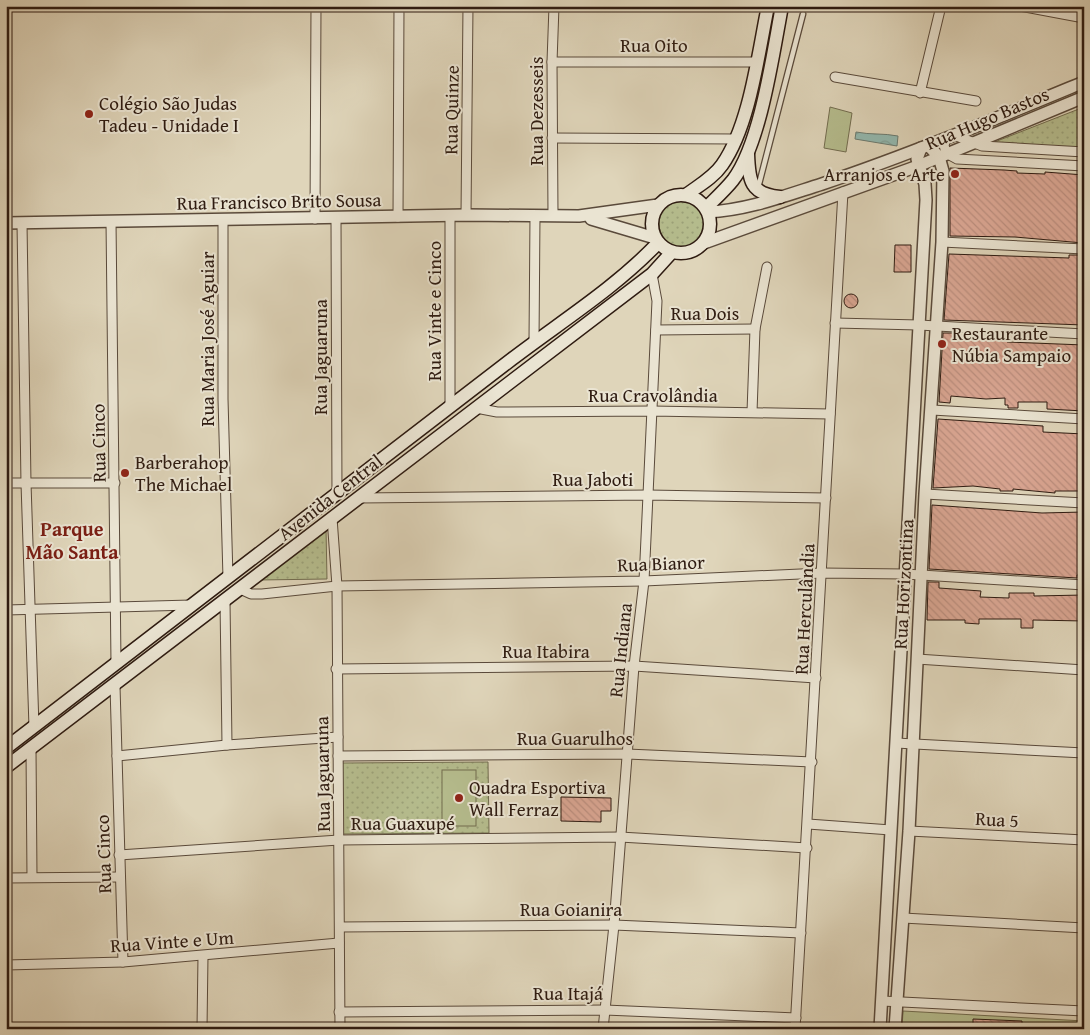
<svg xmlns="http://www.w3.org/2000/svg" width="1090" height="1035" font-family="'Gentium Book Plus',serif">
  <defs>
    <pattern id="green-dots" width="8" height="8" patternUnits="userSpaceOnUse" patternTransform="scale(1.25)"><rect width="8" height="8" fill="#b5bc8d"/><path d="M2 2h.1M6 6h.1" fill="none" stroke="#9ca179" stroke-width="1.8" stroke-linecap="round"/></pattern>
    <pattern id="water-waves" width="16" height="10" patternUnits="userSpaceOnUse" patternTransform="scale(1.25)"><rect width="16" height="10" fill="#93b9b0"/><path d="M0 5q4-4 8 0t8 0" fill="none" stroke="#7f9e96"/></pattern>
    <pattern id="building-back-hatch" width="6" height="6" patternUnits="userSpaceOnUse" patternTransform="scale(1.25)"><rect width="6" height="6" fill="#daa693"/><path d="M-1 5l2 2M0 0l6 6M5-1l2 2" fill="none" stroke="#bb8e7e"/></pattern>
  </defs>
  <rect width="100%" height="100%" fill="#dfd5ba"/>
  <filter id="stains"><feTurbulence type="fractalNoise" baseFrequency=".004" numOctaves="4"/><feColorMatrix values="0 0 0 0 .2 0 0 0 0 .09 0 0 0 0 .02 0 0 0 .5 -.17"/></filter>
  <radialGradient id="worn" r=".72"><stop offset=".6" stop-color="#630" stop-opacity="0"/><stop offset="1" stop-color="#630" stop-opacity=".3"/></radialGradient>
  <!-- green -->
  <g fill="url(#green-dots)" stroke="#726c4f">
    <path d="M1084,107V148L992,143Z"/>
    <circle cx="682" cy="224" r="23"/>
    <path d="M326,529L327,579L259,580Z"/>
    <path d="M488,762L489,833L343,834L342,763Z"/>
  </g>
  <!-- pitch -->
  <g fill="#b5bc8d" stroke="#726c4f">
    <path d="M830,107L852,113L846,152L824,148Z"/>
    <rect x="442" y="770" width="34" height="56"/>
    <path d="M903,1011L1084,1021V1029H902Z"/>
  </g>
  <!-- water -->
  <path fill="url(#water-waves)" stroke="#6b7a70" d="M856,132C871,135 883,133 898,136L897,146L855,139Z"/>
  <!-- building -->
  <g fill="url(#building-back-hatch)" stroke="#2e1b11">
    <path d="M950,168L1004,170L1017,171V173L1045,174V172L1084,175L1083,243L1015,237L950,236Z"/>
    <path d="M895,245H911V272H894Z"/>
    <path d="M949,254L1069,258V255H1082L1084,325L944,320Z"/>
    <circle cx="851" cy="301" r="7"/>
    <path d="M943,333H953V337L1007,340V342L1084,345V411L1047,409V402H1018V408H1008V405H1005V398L986,399L951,396L950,403L939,402Z"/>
    <path d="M938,419L1043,426V432L1084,434L1082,491H1055V493L1013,489V491H1000V489L973,486L933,488Z"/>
    <path d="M932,505L1042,513L1084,512V575H1077V578L929,569Z"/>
    <path d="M928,582H939V588L981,591L980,597L1009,598V593H1034V596L1084,595V621L1033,620V628H1021V619H979V624L965,623V620H927Z"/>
    <path d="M561,797L611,798V811H601V822L561,821Z"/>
    <path d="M973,1019L1022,1021V1029H973Z"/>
  </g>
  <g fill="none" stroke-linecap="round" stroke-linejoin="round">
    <defs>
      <path id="service" d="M758,188L803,14"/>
      <g id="minor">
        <path d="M1020,6L1084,18"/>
        <path d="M552,62H756"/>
        <path d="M835,77L976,101"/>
        <path d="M920,93L941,6"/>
        <path d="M954,135L982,146L1084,152"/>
        <path d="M947,137L944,145L946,153L957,159L1084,166"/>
        <path d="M552,138L736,139"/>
        <path d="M466,215L468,6"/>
        <path d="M553,215L552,62L554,6"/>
        <path d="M398,217L399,6"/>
        <path d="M336,218L337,495"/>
        <path d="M223,219V399L228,578"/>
        <path d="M315,219L316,6"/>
        <path d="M111,221L116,663"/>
        <path d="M22,223L26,483L34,727"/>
        <path d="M942,242L1084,249"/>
        <path d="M835,323L919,325L1084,334"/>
        <path d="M656,330L755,329"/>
        <path d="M534,342L535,216"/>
        <path d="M450,407V215"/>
        <path d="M476,408L497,412L652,411L830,414"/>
        <path d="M932,410L1084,419"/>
        <path d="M752,412L755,329L767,267"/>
        <path d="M6,483H115"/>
        <path d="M925,494L1084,503"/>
        <path d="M359,498L648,495L826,498"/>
        <path d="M332,518L337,586L340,1029"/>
        <path d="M240,589L251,594H262L337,586L644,581L822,573L905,574L1084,585"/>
        <path d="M225,601L227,745"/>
        <path d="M6,610L191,605"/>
        <path d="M917,659L1084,670"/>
        <path d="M336,669L634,666L816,678"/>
        <path d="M115,686L123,962"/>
        <path d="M896,743L1084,753"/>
        <path d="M31,749L32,877"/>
        <path d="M117,756L227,745L338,737"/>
        <path d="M338,756L627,754L812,762"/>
        <path d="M808,824L891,830"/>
        <path d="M909,831L1084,840"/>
        <path d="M119,855L339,840L620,837L807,848"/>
        <path d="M6,878L120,877"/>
        <path d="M903,918L1084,928"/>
        <path d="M340,927L614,925L801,933"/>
        <path d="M6,965L123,962L339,943"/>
        <path d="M882,1001L1084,1011"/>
        <path d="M339,1012L605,1010L796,1018"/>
        <path d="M202,1029L203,956"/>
        <path d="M603,1029L614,925L634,666L644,581L657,301L652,274"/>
        <path d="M795,1029L843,192"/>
      </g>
      <g id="tertiary">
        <path d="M708,212C748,210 784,196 822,184C911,154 997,118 1084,82"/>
        <path d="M591,219L655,238"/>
        <path d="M6,223L466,215L579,216L658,205"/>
        <path d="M704,243L918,166L1084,97"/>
        <path d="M880,1029L926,200L925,184L917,159L921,148"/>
        <path d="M895,1029L909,831L925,494L942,242L943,171L939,157L928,145"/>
      </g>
      <g id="secondary">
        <path d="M748,154C749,181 750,194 780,197"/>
        <circle cx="681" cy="224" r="29"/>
        <path d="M686,195C698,186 713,178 722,165C750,125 758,54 768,6"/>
        <path d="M706,208C715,199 725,190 733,180C761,143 773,53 782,6"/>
        <path d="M6,748L512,359C562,321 615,288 658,243"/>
        <path d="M6,767L652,274L672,252"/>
      </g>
    </defs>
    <!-- service casing -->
    <use href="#service" stroke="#5a4a3b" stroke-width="7"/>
    <!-- minor casing -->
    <use href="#minor" stroke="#5a4a3b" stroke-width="11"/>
    <!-- tertiary casing -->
    <use href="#tertiary" stroke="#5a4a3b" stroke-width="14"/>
    <!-- secondary casing -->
    <use href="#secondary" stroke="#2e1b11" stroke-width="15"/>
    <!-- service -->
    <use href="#service" stroke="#eae4d2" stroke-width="4.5"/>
    <!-- minor -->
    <use href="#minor" stroke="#eae4d2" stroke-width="9"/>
    <!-- tertiary -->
    <use href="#tertiary" stroke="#eae4d2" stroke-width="11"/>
    <!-- secondary -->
    <use href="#secondary" stroke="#eae4d2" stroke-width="12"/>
  </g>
  <!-- markers -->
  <g fill="#8f2418" stroke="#eae4d2" stroke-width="2">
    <circle cx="89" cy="114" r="5"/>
    <circle cx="955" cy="174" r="5"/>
    <circle cx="942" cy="344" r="5"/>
    <circle cx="125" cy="473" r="5"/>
    <circle cx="459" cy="798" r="5"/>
  </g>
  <g text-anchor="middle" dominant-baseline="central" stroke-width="4" stroke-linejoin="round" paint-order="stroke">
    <!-- street labels -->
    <g font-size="19" fill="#2e1b11" stroke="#eae4d2">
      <text x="654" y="45">Rua Oito</text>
      <text transform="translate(451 110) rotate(-89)">Rua Quinze</text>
      <text transform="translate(536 111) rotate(-90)">Rua Dezesseis</text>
      <text transform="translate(987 118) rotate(-23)">Rua Hugo Bastos</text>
      <text transform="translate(279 201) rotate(-1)">Rua Francisco Brito Sousa</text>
      <text transform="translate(434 311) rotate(-90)">Rua Vinte e Cinco</text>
      <text x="705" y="313">Rua Dois</text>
      <text transform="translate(207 339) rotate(-90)">Rua Maria José Aguiar</text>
      <text transform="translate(320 357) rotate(-90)">Rua Jaguaruna</text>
      <text x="653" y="395">Rua Cravolândia</text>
      <text transform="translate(98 443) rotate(-91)">Rua Cinco</text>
      <text x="593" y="479">Rua Jaboti</text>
      <text transform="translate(330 497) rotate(-38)">Avenida Central</text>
      <text transform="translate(661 563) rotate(-2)">Rua Bianor</text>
      <text transform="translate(903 584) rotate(-87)">Rua Horizontina</text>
      <text transform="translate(804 609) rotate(-87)">Rua Herculândia</text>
      <text transform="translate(620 650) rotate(-84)">Rua Indiana</text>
      <text x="546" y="651">Rua Itabira</text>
      <text x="575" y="738">Rua Guarulhos</text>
      <text transform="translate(322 774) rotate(-91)">Rua Jaguaruna</text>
      <text transform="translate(997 819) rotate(3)">Rua 5</text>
      <text x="403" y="823">Rua Guaxupé</text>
      <text transform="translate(103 854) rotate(-92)">Rua Cinco</text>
      <text x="571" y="909">Rua Goianira</text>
      <text transform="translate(172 941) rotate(-4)">Rua Vinte e Um</text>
      <text x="568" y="993">Rua Itajá</text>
    </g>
    <!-- poi labels -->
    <g font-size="19" fill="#2e1b11" stroke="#eae4d2" text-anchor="start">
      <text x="99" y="103">Colégio São Judas<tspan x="99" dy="22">Tadeu - Unidade I</tspan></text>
      <text x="945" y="174" text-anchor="end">Arranjos e Arte</text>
      <text x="952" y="333">Restaurante<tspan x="952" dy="22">Núbia Sampaio</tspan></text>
      <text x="135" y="462">Barberahop<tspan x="135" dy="22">The Michael</tspan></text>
      <text x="469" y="787">Quadra Esportiva<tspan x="469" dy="22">Wall Ferraz</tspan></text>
    </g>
    <!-- neighbourhood labels -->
    <g font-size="20" font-weight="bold" fill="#7a1f14" stroke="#eae4d2">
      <text x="72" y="528">Parque<tspan x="72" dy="23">Mão Santa</tspan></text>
    </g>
  </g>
  <!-- margin -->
  <rect width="1090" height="1035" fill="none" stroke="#dfd5ba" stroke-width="25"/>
  <rect x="8" y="8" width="1075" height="1020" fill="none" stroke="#2e1b11" stroke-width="2.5"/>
  <rect x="12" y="12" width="1065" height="1010" fill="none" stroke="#2e1b11"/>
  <rect width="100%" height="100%" filter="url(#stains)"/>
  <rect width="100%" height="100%" fill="url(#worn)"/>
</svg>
